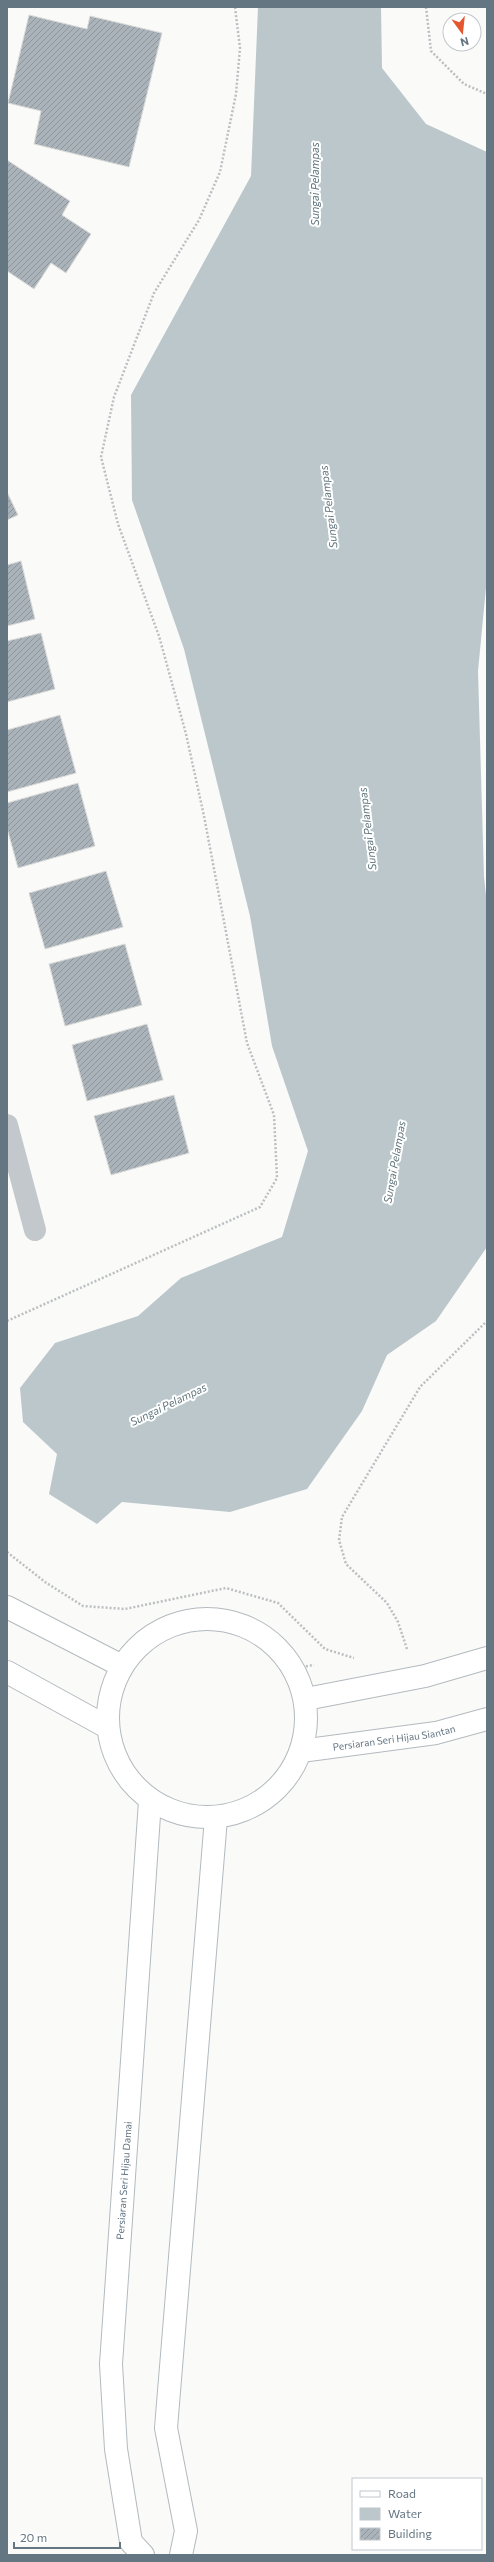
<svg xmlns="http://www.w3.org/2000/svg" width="494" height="2562" font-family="Commissioner,sans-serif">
  <defs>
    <pattern id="building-hatch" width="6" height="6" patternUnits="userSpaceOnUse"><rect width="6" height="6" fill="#aab3b9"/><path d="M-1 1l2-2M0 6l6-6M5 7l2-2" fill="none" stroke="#8e969c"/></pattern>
  </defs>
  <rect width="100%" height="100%" fill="#fafaf8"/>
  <!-- water -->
  <path fill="#bbc7cb" d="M258,7H381L382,68L426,124L487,152V577L478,671L484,877L487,905V1247L436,1321L387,1355L362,1411L307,1489L230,1512L122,1502L97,1524L49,1494L57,1454L23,1422L20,1388L55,1343L138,1316L181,1278L282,1237L308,1151L272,1046L250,916L184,649L132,500L131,395L251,176Z"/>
  <!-- building -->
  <g fill="url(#building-hatch)" stroke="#dcdcda">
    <path d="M29,15L87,29L90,16L162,33L129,167L34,144L41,111L8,103Z"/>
    <path d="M7,160L70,201L62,215L91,234L66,273L51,263L34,289L7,271Z"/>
    <path d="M7,492L18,515L7,520Z"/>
    <path d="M21,561L35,619L7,626V565Z"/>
    <path d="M41,633L55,689L7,702V641Z"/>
    <path d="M60,715L76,773L7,792V730Z"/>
    <path d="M78,783L95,846L18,868L7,828V803Z"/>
    <path d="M106,871L123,927L45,949L29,893Z"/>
    <path d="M125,944L142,1005L65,1026L49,964Z"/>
    <path d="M147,1024L163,1080L87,1101L72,1045Z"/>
    <path d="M174,1095L189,1153L111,1175L94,1116Z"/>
  </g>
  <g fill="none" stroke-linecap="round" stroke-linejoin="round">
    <defs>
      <g id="secondary">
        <path d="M7,1607L122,1666"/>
        <circle cx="207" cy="1718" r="99"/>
        <path d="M7,1672L107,1727"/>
        <path d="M306,1699L425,1676L487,1658"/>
        <path id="s1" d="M301,1751L436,1733L487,1719"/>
        <path id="s2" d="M143,2555L131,2542L116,2449L111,2364L150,1801"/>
        <path d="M181,2555L186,2531L166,2428L216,1818"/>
      </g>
    </defs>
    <!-- secondary casing -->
    <use href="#secondary" stroke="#b3babf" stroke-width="24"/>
    <!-- path -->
    <g stroke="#bbbfc2" stroke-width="2.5" stroke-dasharray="2 2" stroke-linecap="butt">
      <path d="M426,7L431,51L464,84L487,94"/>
      <path d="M7,1321L260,1207L277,1178L274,1115L247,1043L204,816L186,734L159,636L118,524L101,457L114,397L154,293L199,220L220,172L236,94L240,48L235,7"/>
      <path d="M7,1552L45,1582L83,1606L125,1609L226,1588L278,1603L325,1649L354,1658"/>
      <path d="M407,1649L398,1622L387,1603L346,1564L339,1540L342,1517L420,1387L487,1321"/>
      <path d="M294,1668L314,1665"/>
    </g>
    <!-- street -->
    <path stroke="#c3c8cc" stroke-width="22" d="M7,1125L35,1230"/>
    <!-- secondary -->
    <use href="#secondary" stroke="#fff" stroke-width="22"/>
  </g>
  <g text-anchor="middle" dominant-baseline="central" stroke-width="4" stroke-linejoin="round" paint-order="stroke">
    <!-- street labels -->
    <g font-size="10" fill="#657683" stroke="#fff">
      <text stroke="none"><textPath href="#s1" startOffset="94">Persiaran Seri Hijau Siantan</textPath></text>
      <text stroke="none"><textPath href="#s2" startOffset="381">Persiaran Seri Hijau Damai</textPath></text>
    </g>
    <!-- water labels -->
    <g font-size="11" font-style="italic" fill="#60757c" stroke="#fff">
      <text transform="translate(314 184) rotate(-90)">Sungai Pelampas</text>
      <text transform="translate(328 507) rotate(-97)">Sungai Pelampas</text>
      <text transform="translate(367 829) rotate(-97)">Sungai Pelampas</text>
      <text transform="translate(394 1162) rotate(-80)">Sungai Pelampas</text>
      <text transform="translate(168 1404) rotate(-26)">Sungai Pelampas</text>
    </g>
  </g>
  <!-- border -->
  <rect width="494" height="2562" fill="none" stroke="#657683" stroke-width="16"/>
  <!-- legend -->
  <rect x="352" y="2478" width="130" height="72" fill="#ffffff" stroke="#c1c8cd"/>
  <rect x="360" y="2491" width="20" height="6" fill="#ffffff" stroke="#c1c8cd"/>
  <text x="388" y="2498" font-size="12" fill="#657683">Road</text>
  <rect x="360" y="2508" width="20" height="12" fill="#bbc7cb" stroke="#c1c8cd"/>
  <text x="388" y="2518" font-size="12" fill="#657683">Water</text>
  <rect x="360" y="2528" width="20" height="12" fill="url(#building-hatch)" stroke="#c1c8cd"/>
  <text x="388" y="2538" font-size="12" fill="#657683">Building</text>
  <!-- north arrow -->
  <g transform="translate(462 32) rotate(165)"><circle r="19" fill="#ffffff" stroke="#c1c8cd"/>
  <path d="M0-3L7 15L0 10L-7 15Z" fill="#e4572e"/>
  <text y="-6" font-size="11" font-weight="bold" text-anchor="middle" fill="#657683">N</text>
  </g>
  <!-- scale -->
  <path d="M14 2542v6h106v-6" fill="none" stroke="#657683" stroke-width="2"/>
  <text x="20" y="2542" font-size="12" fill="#657683" stroke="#ffffff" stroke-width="3" paint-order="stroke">20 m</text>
</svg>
